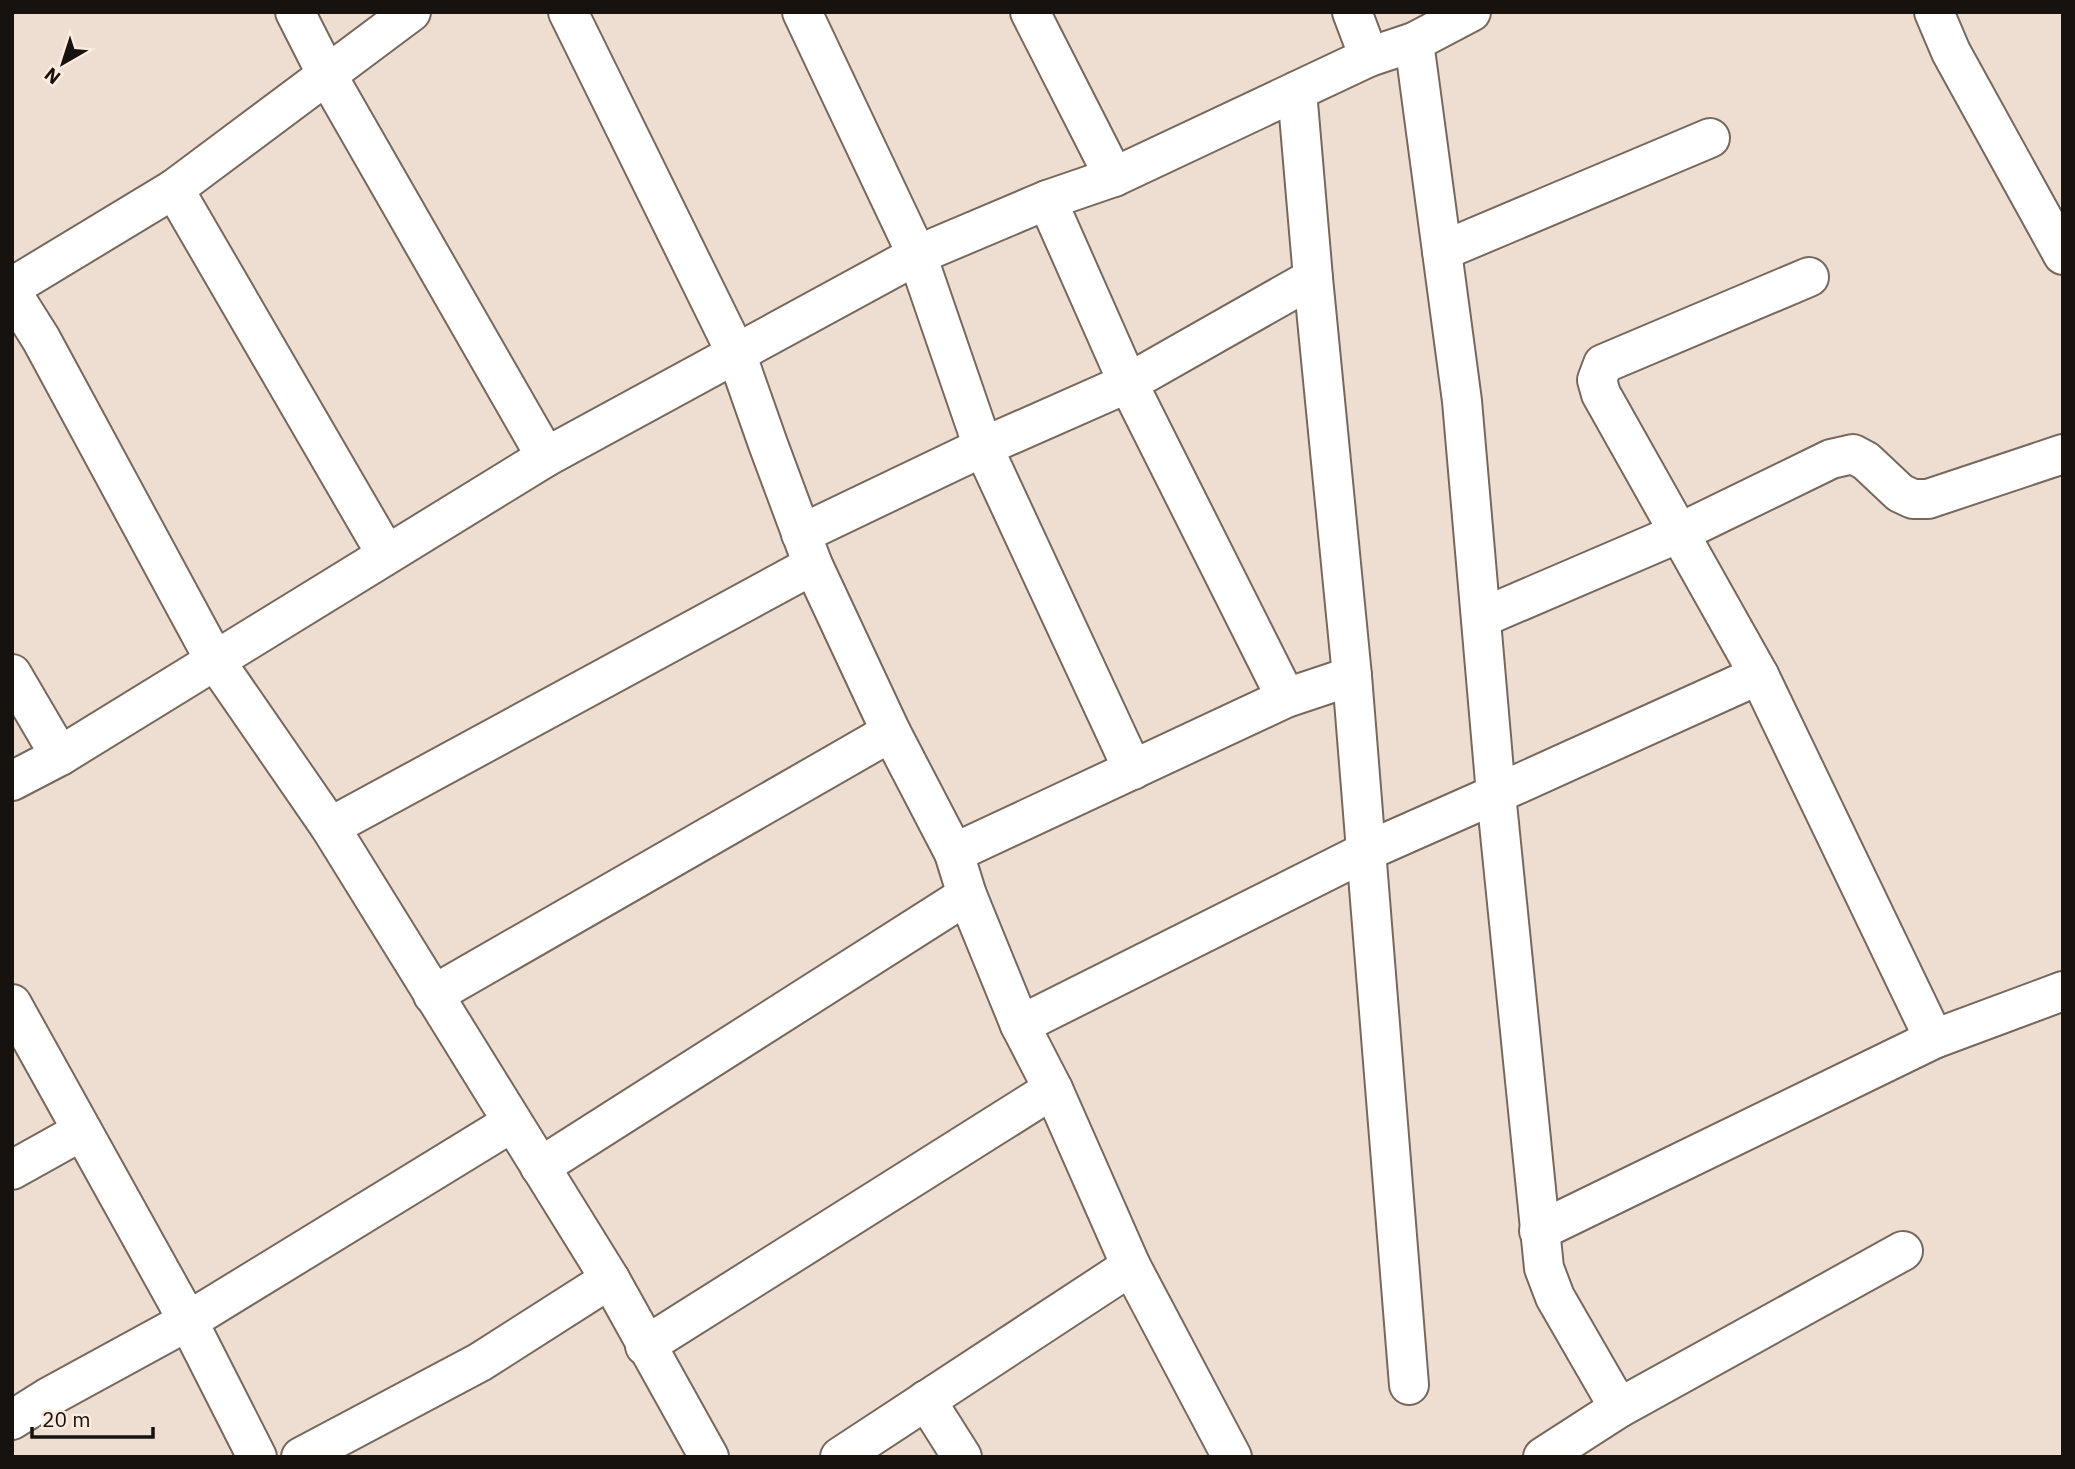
<svg xmlns="http://www.w3.org/2000/svg" width="2075" height="1469" font-family="'IBM Plex Sans',sans-serif">
  <rect width="100%" height="100%" fill="#eeded1"/>
  <g fill="none" stroke-linecap="round" stroke-linejoin="round">
    <defs>
      <g id="minor">
        <path d="M295,12L327,75L546,457"/>
        <path d="M568,12L736,353L768,444L813,565L891,732L954,853L967,895L1020,1025L1053,1089L1131,1266L1232,1457"/>
        <path d="M802,12L917,255L983,447L1133,770"/>
        <path d="M1030,12L1114,177"/>
        <path d="M1352,12L1369,57"/>
        <path d="M1934,12L1951,52L2063,255"/>
        <path d="M1414,42L1462,401L1496,794L1544,1268L1555,1297L1619,1408"/>
        <path d="M1297,91L1313,278L1352,676L1409,1385"/>
        <path d="M174,189L386,554"/>
        <path d="M1047,200L1128,383L1286,698"/>
        <path d="M1442,251L1710,138"/>
        <path d="M1809,277L1603,364L1597,380L1601,394L1759,675L1934,1039"/>
        <path d="M12,287L174,189L411,12"/>
        <path d="M12,293L41,339L214,659L330,827L610,1279L709,1457"/>
        <path d="M801,534L983,447L1128,383L1313,278"/>
        <path d="M1481,618L1679,533L1831,459L1853,454L1866,461L1900,493L1913,499H1928L2063,454"/>
        <path d="M12,674L60,756"/>
        <path d="M12,781L60,756L546,457L917,255L1047,200L1114,177L1369,57L1414,42L1471,12"/>
        <path d="M330,827L813,565"/>
        <path d="M954,853L1286,698L1352,676"/>
        <path d="M433,995L891,732"/>
        <path d="M12,1004L188,1321L257,1457"/>
        <path d="M1020,1025L1365,852L1496,794L1759,675"/>
        <path d="M540,1167L967,895"/>
        <path d="M12,1170L82,1131"/>
        <path d="M1539,1231L1934,1039L2063,991"/>
        <path d="M645,1346L1053,1089"/>
        <path d="M926,1400L962,1457"/>
        <path d="M12,1420L47,1398L188,1321L511,1123"/>
        <path d="M301,1457L480,1362L610,1279"/>
        <path d="M840,1457L1131,1266"/>
        <path d="M1543,1457L1619,1408L1903,1251"/>
      </g>
    </defs>
    <!-- minor casing -->
    <use href="#minor" stroke="#77685d" stroke-width="42"/>
    <!-- minor -->
    <use href="#minor" stroke="#fff" stroke-width="38"/>
  </g>
  <!-- border -->
  <rect width="2075" height="1469" fill="none" stroke="#17120e" stroke-width="28"/>
  <!-- north arrow -->
  <g transform="translate(63 63) rotate(219)" stroke="#fcebde" stroke-width="5" paint-order="stroke">
  <path d="M0-5L12 26L0 18L-12 26Z" fill="#17120e"/>
  <text y="-10" font-size="19" font-weight="bold" text-anchor="middle" fill="#17120e">N</text>
  </g>
  <!-- scale -->
  <path d="M32 1427v10h121v-10" fill="none" stroke="#17120e" stroke-width="3.5"/>
  <text x="42" y="1427" font-size="21" fill="#17120e" stroke="#fcebde" stroke-width="5" paint-order="stroke">20 m</text>
</svg>
